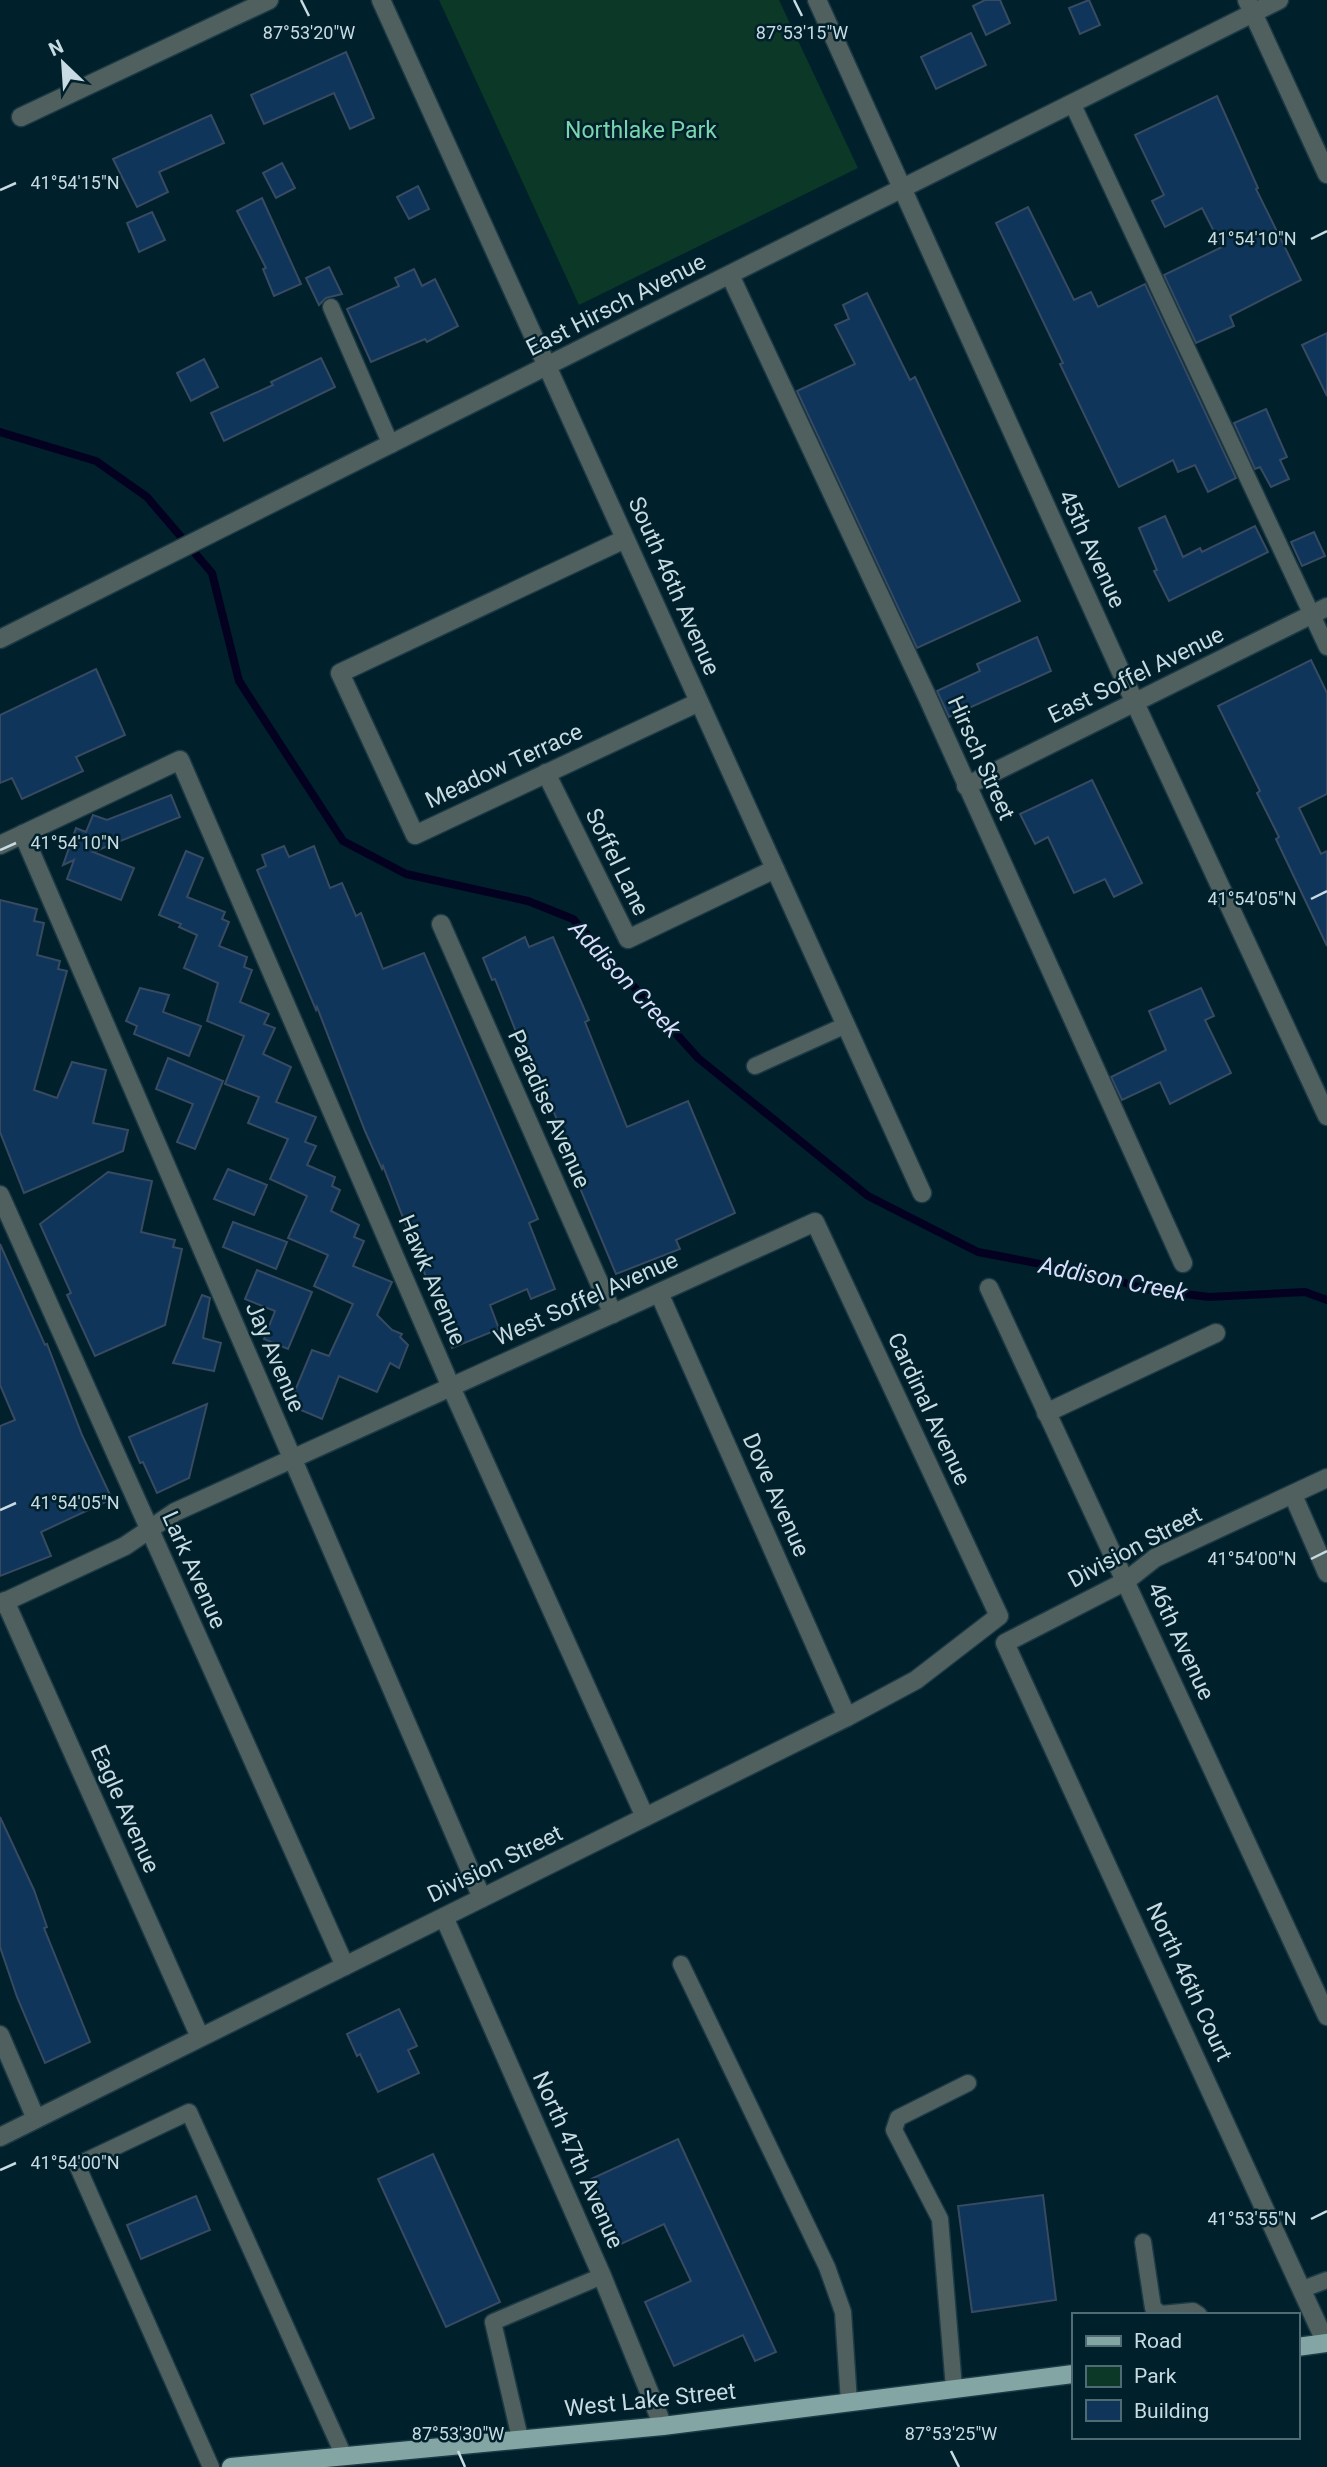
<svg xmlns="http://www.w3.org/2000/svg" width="1327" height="2467" font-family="Roboto,sans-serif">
  <rect width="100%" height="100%" fill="#00202b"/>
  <!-- green -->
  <path fill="#0b3827" d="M439,0H779L858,168L579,305Z"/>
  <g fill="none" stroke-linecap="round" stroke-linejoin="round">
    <!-- stream -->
    <path stroke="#040020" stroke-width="8" d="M0,432L96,461L147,497L212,573L239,681L343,841L406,874L528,901L573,919L698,1058L868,1196L978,1252L1103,1276L1145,1289L1209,1297L1305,1292L1327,1300"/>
  </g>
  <!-- building -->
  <g fill="#10355b" stroke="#374a61" stroke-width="2">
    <path d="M985,0H1000L1010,23L986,35L973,6Z"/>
    <path d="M1089,0L1100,25L1080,34L1069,8Z"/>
    <path d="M971,33L986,65L936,89L921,57Z"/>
    <path d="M346,52L374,118L350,129L334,93L264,124L251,95Z"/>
    <path d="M1217,96L1258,188L1256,189L1301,280L1230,316L1234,326L1196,343L1164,275L1222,247L1202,208L1165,227L1152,201L1164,195L1135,135Z"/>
    <path d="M211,115L224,143L159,172L168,192L137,207L113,159Z"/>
    <path d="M282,163L295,188L276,198L263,173Z"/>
    <path d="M418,186L429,209L409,219L397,197Z"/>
    <path d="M262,198L301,284L274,296L263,269L266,268L237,211Z"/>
    <path d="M1028,207L1074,300L1091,292L1098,307L1145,284L1236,478L1208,492L1195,465L1178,472L1173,460L1119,487L1060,364L1063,363L996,223Z"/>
    <path d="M152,212L165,240L139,252L127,223Z"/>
    <path d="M329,267L342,294L326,298L319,305L306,278Z"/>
    <path d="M414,269L422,286L435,279L458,326L427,342L425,339L371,362L347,309L399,286L395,278Z"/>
    <path d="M867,293L910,380L915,377L1020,601L917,648L797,391L855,364L835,325L849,319L843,305Z"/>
    <path d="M1327,333V396L1302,345Z"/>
    <path d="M321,358L335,387L224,441L211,413L273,385L271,382Z"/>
    <path d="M204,359L218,387L191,401L177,373Z"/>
    <path d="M1266,409L1287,457L1280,460L1289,479L1271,487L1260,467L1255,469L1234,423Z"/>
    <path d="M1165,516L1183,557L1200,548L1202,552L1255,526L1268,552L1169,601L1154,571L1157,570L1139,528Z"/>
    <path d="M1314,532L1325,556L1302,566L1291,542Z"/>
    <path d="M1037,637L1051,671L949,717L937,691L980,671L977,664Z"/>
    <path d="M1311,660L1327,693V794L1299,808L1321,854L1327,851V946L1276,839L1279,837L1257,793L1260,791L1218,706Z"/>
    <path d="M96,669L125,735L76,757L83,771L22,799L12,778L0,783V715Z"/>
    <path d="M1092,780L1142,883L1114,897L1105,879L1074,893L1048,837L1035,844L1020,814Z"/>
    <path d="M171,795L180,817L93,852L134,868L121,900L67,879L74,860L63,865L76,828L86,832L93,815L107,820Z"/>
    <path d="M284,846L289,857L314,846L330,888L342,883L356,916L361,913L383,969L424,953L538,1219L529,1223L555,1289L531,1299L527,1289L490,1305L499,1329L452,1348L445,1328L450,1326L435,1289L431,1290L383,1166L382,1169L365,1131L317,1007L316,1010L257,870L266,866L262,855Z"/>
    <path d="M186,851L203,858L187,897L225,912L222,919L229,922L219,946L247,957L244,967L252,970L240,1002L269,1014L264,1024L275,1028L263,1054L291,1067L276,1102L316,1117L305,1142L316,1146L307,1165L335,1177L332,1186L340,1190L331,1211L359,1225L354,1237L364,1241L353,1266L392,1282L377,1315L392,1330L402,1334L400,1337L408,1345L399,1368L390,1363L377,1392L339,1376L322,1419L289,1405L312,1350L329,1356L353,1304L314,1286L328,1255L288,1238L307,1196L270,1179L288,1139L248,1123L259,1097L225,1084L244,1036L207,1021L218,983L184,968L197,935L179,927L181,924L159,915Z"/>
    <path d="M0,900L37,909L34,921L44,923L37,955L60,961L58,969L67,971L34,1090L57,1098L72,1062L106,1070L93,1123L128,1130L123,1151L24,1193L0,1132Z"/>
    <path d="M525,937L529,947L553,937L589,1020L585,1022L627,1127L688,1101L735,1213L676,1240L680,1249L616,1274L567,1157L571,1155L553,1110L548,1112L495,979L492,980L483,958Z"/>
    <path d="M140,988L169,995L163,1012L201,1026L189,1056L134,1034L137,1026L126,1021Z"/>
    <path d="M1201,988L1214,1016L1205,1020L1231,1073L1170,1104L1160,1082L1122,1100L1111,1077L1166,1050L1149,1011Z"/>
    <path d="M168,1058L223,1081L195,1149L177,1142L193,1104L156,1089Z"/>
    <path d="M228,1169L267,1185L254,1215L214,1199Z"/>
    <path d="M108,1172L152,1181L141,1232L175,1240L173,1247L182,1249L165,1325L95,1356L67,1295L71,1293L40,1224Z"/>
    <path d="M233,1222L287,1242L276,1269L223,1247Z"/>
    <path d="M0,1244L45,1345L47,1344L82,1435L112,1499L41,1532L51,1556L0,1576V1426L15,1420L0,1385Z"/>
    <path d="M257,1270L312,1292L288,1349L264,1339L275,1311L245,1299Z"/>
    <path d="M202,1295L210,1298L203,1338L221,1343L214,1371L173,1363Z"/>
    <path d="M207,1404L189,1478L157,1493L143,1462L140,1463L129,1437Z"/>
    <path d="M0,1817L34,1890L47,1927L44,1928L90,2042L45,2063L17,1997L0,1947Z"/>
    <path d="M399,2009L417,2046L408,2050L419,2073L378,2092L360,2054L357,2056L347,2034Z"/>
    <path d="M678,2139L776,2352L755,2361L743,2335L674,2366L645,2302L691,2281L664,2224L621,2244L591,2179Z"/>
    <path d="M433,2154L500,2302L446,2327L378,2179Z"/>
    <path d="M1043,2195L1056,2300L972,2312L958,2206Z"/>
    <path d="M196,2196L210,2230L141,2259L127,2225Z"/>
  </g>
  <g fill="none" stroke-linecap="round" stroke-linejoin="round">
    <defs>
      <g id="service">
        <path d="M1072,103L1327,647"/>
        <path d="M331,307L391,445"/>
        <path d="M755,1066L846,1025"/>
        <path d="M681,1964L827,2267L843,2312L849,2402"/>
        <path d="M1143,2242L1153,2308L1161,2314L1193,2311L1199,2315"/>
        <path d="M1303,2289L1327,2280"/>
        <path d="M954,2388L940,2219L894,2130L898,2118L968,2083"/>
        <path d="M520,2438L493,2322L602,2276"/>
        <path d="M211,2467L77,2165L189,2112L344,2456"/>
      </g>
      <g id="minor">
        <path d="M381,0L922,1193"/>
        <path d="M817,0L1135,703L1327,1116"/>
        <path d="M1247,0L1327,174"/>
        <path d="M21,117L269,0"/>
        <path d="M730,275L926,694L1183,1263"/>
        <path d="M625,539L340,673L415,835L699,702"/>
        <path d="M0,639L1279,0"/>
        <path d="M546,773L628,939L775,869"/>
        <path d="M966,786L1327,607"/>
        <path d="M23,834L482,1898"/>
        <path d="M0,845L180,760L451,1387L645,1817"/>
        <path d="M441,924L613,1314"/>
        <path d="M0,1195L345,1966"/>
        <path d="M989,1288L1327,2016"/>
        <path d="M659,1293L847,1717"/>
        <path d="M1046,1413L1216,1333"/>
        <path d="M1293,1495L1327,1573"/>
        <path d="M5,1601L200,2037"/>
        <path d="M0,1604L125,1546L175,1512L815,1222L999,1616L916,1680L847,1717L0,2137"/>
        <path d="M444,1917L602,2276L663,2426"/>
        <path d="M0,2035L36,2119"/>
        <path d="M1326,2343L1005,1643L1126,1581L1155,1558L1327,1478"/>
      </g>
      <g id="primary">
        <path d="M1297,2347L1327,2343"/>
        <path d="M231,2467L663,2426L1073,2374"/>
      </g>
    </defs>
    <!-- service casing -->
    <use href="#service" stroke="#1c3a45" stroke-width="19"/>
    <!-- minor casing -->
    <use href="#minor" stroke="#1c3a45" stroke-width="21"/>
    <!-- primary casing -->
    <use href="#primary" stroke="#1c3a45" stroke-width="21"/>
    <!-- service -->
    <use href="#service" stroke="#50605f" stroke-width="16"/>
    <!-- minor -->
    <use href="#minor" stroke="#50605f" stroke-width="18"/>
    <!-- primary -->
    <use href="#primary" stroke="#83a6a4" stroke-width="18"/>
  </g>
  <!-- ticks -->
  <path fill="none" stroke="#c8dbe2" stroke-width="2.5" d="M301,0L309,16M794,0L802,16M0,190L16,183M1311,239L1327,231M0,850L16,843M1311,899L1327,891M0,1510L16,1503M1311,1559L1327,1551M0,2170L16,2163M1311,2219L1327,2211M458,2451L465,2467M951,2451L959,2467"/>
  <g text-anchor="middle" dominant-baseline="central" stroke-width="5" stroke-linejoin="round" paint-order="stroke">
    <!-- park labels -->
    <g font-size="23" fill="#78d5ac" stroke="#00202b">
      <text x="641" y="130">Northlake Park</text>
    </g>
    <!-- street labels -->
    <g font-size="23" fill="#c8dbe2" stroke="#00202b">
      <text transform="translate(616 305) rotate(-27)">East Hirsch Avenue</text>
      <text transform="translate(1092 549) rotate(65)">45th Avenue</text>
      <text transform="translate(674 586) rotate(66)">South 46th Avenue</text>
      <text transform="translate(1136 675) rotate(-26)">East Soffel Avenue</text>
      <text transform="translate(981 758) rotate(66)">Hirsch Street</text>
      <text transform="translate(504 766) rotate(-25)">Meadow Terrace</text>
      <text transform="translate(617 862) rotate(64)">Soffel Lane</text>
      <text transform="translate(549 1109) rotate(66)">Paradise Avenue</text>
      <text transform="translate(432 1280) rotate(67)">Hawk Avenue</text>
      <text transform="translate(586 1299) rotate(-24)">West Soffel Avenue</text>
      <text transform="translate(275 1357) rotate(67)">Jay Avenue</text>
      <text transform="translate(929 1409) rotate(65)">Cardinal Avenue</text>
      <text transform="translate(776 1495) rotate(66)">Dove Avenue</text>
      <text transform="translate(1135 1547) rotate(-28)">Division Street</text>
      <text transform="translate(194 1570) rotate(66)">Lark Avenue</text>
      <text transform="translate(1181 1641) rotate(65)">46th Avenue</text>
      <text transform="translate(125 1809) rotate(66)">Eagle Avenue</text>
      <text transform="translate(495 1864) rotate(-26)">Division Street</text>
      <text transform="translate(1189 1982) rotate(65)">North 46th Court</text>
      <text transform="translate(578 2160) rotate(66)">North 47th Avenue</text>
      <text transform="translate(650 2400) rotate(-6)">West Lake Street</text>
    </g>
    <!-- water labels -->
    <g font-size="24" font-style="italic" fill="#daddfc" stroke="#00202b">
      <text transform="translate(625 979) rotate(47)">Addison Creek</text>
      <text transform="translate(1113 1279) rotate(11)">Addison Creek</text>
    </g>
  </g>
  <g font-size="18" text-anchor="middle" fill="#c8dbe2" stroke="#00202b" stroke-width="5" stroke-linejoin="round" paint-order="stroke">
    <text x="309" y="39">87°53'20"W</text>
    <text x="802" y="39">87°53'15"W</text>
    <text x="75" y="189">41°54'15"N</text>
    <text x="1252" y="245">41°54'10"N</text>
    <text x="75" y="849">41°54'10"N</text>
    <text x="1252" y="905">41°54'05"N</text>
    <text x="75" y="1509">41°54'05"N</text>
    <text x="1252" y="1565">41°54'00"N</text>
    <text x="75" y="2169">41°54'00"N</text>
    <text x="1252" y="2225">41°53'55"N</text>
    <text x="458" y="2440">87°53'30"W</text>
    <text x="951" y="2440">87°53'25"W</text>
  </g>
  <!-- legend -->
  <rect x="1072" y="2313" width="228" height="126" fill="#00202b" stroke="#506b74" stroke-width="2"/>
  <rect x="1086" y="2336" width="35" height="10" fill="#83a6a4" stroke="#506b74" stroke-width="2"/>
  <text x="1134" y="2348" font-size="21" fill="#c8dbe2">Road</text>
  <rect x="1086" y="2366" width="35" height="21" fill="#0b3827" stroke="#506b74" stroke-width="2"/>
  <text x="1134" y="2383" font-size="21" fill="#c8dbe2">Park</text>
  <rect x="1086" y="2400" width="35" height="21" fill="#10355b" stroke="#506b74" stroke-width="2"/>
  <text x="1134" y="2418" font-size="21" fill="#c8dbe2">Building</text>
  <!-- north arrow -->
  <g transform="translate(63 63) rotate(335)" stroke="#00202b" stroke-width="5" paint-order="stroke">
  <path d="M0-5L12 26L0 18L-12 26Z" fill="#c8dbe2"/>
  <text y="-10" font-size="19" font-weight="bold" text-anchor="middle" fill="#c8dbe2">N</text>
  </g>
</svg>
